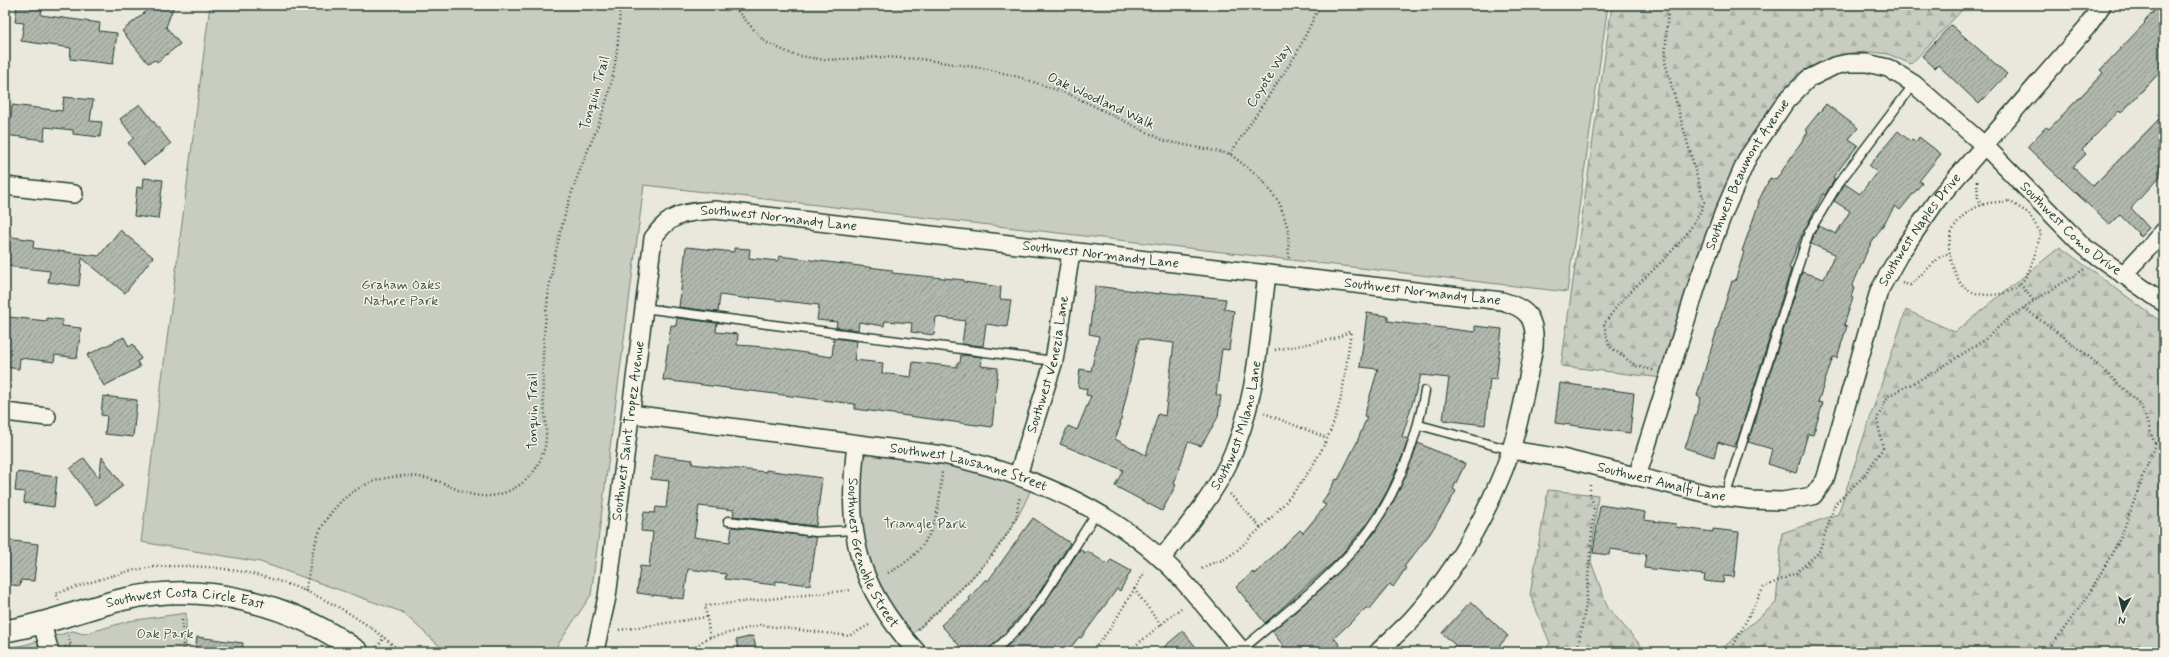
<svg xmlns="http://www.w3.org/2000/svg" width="2169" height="657" font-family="Mynerve,sans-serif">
  <defs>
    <pattern id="forest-firs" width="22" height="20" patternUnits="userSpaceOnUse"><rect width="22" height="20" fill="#c8ccc1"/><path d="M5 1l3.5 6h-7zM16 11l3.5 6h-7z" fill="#abb0a6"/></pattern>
    <pattern id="building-hatch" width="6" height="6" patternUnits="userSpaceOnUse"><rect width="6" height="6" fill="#b2b8ae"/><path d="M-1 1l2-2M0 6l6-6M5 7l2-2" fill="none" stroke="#90978e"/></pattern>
  </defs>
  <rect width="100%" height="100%" fill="#eae8dd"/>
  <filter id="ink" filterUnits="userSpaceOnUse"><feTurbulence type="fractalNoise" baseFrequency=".025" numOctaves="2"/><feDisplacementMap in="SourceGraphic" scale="8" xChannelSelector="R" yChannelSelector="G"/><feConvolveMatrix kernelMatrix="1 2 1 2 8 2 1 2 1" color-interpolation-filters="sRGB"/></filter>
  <g filter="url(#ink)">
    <!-- green -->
    <g fill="#c8ccc1" stroke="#74847a">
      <path d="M210,5H1608L1567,292L644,185L591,595L553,652H446L402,612L260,562L141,542Z"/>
      <path d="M856,444L1034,481C1011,547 956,595 906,640L860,563Z"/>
      <path d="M186,613V652H5V648L24,645L73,631L84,634L129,621Z"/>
    </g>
    <!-- forest -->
    <g fill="url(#forest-firs)" stroke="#74847a">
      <path d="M1612,5H1964V8L1911,64L1888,54L1872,52L1850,53L1836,56L1808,70L1771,112L1662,378L1561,366Z"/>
      <path d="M2060,247L2164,324V652H1544L1550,643L1530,595L1548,490L1598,495L1591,562L1608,608L1644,649L1719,651L1776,603L1782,533L1838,514L1906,310L1955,332Z"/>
    </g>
    <!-- building -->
    <g fill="url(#building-hatch)" stroke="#1f3d34" fill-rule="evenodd">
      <path d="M17,5L42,6L41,15L100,23L99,31L117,33L113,64L70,59L71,48L21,41L24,23L15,22Z"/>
      <path d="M154,5H174L166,27L180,44L157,62L155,60L148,63L122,31Z"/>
      <path d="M2160,5H2164V68L2121,113L2119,111L2087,144L2082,150L2086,154L2073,167L2093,186L2164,114V172L2131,208L2149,228L2141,236L2120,215L2110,225L2027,147L2046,127L2049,129L2080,97L2103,73L2100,70L2145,23L2144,22Z"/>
      <path d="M1951,25L2007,74L1979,104L1938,65L1935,68L1922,56Z"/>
      <path d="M64,97L93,100L90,121L102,122L100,137L73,134V130L45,127L44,140L5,135V118L11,119L12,105L62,111Z"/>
      <path d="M140,104L171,144L144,165L128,143L134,138L120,119Z"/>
      <path d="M1826,104L1858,128L1849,139L1858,145L1833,177L1835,179L1825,195L1823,194L1800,239L1789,268L1791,269L1738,439L1734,447L1718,442L1714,457L1685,448L1701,398L1697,396L1705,369L1732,281H1735L1744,252L1742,251L1759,203L1758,202L1770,178L1776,180L1808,132L1805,130Z"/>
      <path d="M1898,131L1910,141L1912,139L1916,142L1919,137L1941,154L1919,181L1922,183L1900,210L1895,206L1868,249L1852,287L1854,288L1851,297L1853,298L1844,325L1847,326L1837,358L1833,357L1818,402L1823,403L1813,435L1808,434L1796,473L1768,464L1772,449L1748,442L1802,272L1824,279L1835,254L1811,244L1814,234L1819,226L1836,234L1850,211L1834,201L1845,184L1860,194L1877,172L1869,166Z"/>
      <path d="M144,178L163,180L158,219L134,216L137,187L143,188Z"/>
      <path d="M120,230L153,257L125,293L82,258L79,286L48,282L50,271L5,266V236L34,240L33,248L99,256Z"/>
      <path d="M686,247L734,252V248L750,249L749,258L778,261L779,256L892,270V273L964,280V282L1001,287L1000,299L1011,300L1007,327L986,324L983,346L962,344L965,321L936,317L934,335L911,332L912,323L885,321L884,326L859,322L858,330L836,327L837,322L817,320L819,305L750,297V299L720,295L718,312L679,307Z"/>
      <path d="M1095,286L1160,294V292L1226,299L1224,309L1234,311L1229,350L1222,349L1216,395L1221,396L1218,417L1201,446L1188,442L1174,484L1176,485L1162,511L1115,486L1123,470L1060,444L1068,426L1077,430L1091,396L1086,395L1087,389L1078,387L1080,369L1091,371L1099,336L1089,334ZM1139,339L1174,343L1165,416L1158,414L1146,455L1115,439L1121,424H1120Z"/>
      <path d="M1367,313L1388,316V321L1475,332V326L1502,329L1496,380L1490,379L1485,425L1443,420L1449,378L1421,375L1402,437L1408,439L1404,452L1387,492L1376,510L1364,528L1338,558L1265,623L1236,587L1253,572L1255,574L1300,530L1303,533L1326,505L1322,503L1336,479L1338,480L1357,442L1367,417L1364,416L1378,369L1360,367Z"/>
      <path d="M9,317L47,321V318L63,320L62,326L81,328L77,358L55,355L54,362L20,358L19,369L5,367V327H8Z"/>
      <path d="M677,318L717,323L716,332L738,334L737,345L766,347L832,357L834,338L857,341L854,360L883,363L882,373L911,377L913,362L957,367V363H960L961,355L982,357L981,366L998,368L992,427L855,409V404L663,380L671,325L676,326Z"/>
      <path d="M124,337L129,347L133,344L141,359L137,361L140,367L104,386L87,355Z"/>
      <path d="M1560,383L1634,393L1630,433L1555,423Z"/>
      <path d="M103,396L137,400L133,437L105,434L107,416L101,415Z"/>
      <path d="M1418,443L1465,464L1453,489L1456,491L1448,505L1429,535L1404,567L1406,568L1393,587L1390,584L1369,610L1366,608L1334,638L1340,645L1332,652H1288L1272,631L1332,579L1373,535L1396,496Z"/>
      <path d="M654,455L693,460L692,464L766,472V470L822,478L816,526L733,516L734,510L699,506L694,537L730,542L732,527L815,537L816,541L810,585L776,581L775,585L725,579L726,574L688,569L684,599L637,593L640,566L649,567L653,532L641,531L644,512L655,513L656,507L666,508L669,481L651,479Z"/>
      <path d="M102,457L123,486L96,505L70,469L84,458L99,478Z"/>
      <path d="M17,472L57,477L54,507L24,503L25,492L15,491Z"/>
      <path d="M1600,505L1645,512L1644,520L1676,524L1675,527L1713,532V529L1739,532L1734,577L1724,576L1723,583L1704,581L1705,575L1644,568L1646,554L1610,549L1609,555L1593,553Z"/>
      <path d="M1033,518L1070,543L1036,598L988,652H982L976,645L969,652H965L941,625L970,600L969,598L986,579L988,581Z"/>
      <path d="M5,540L38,544L34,581L21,580L20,586L5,584Z"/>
      <path d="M1080,549L1085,553L1087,551L1107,564L1111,560L1131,571L1120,591L1117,589L1081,638L1079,637L1067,652H1001L1023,631L1044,604Z"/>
      <path d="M1471,601L1508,636L1494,652H1448L1455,645L1442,633Z"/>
      <path d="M1183,631L1200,652H1158Z"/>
      <path d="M753,636L757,652H739L736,640Z"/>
      <path d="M197,637L243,643L242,652H195Z"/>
    </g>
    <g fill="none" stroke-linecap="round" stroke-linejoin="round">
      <defs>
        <g id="service">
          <path d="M643,308L1054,361"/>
          <path d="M1419,425L1511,450"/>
          <path d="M1725,497L1809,232L1838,184L1914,84"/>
          <path d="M728,521L816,532L854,530"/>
          <path d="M1240,651C1279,618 1321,586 1355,548C1393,506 1416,445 1425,391"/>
          <path d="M993,652L1019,627L1040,601L1097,512"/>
        </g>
        <g id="minor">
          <path d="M5,186L74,194"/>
          <path d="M2123,275L2164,231"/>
          <path d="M5,412L47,417"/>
          <path id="s1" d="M631,414L943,455C1028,474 1110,507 1172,569C1197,595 1219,624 1243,652"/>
          <path id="s2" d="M856,444C846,533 855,584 917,652"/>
          <path id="s3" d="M1511,450L1562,458L1712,495L1751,500L1782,501L1813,496L1825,480L1879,291L1899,255L1937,200L2087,27L2102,5"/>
          <path id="s4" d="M1018,475L1054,361L1071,252"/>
          <path id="s5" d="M1637,477L1700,276L1723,214L1748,157L1786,101L1808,79L1834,66L1848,63H1867L1888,68L1914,84L1985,146L2084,247L2164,303"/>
          <path id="s6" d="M1161,559C1186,528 1212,498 1229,462C1257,403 1259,337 1267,274"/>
          <path d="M42,624L50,652"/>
          <path id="s7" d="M592,652L596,646L607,597L653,238C670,213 686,212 715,210L1502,301C1529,309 1536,319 1534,347C1525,391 1518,438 1500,479C1479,529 1449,578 1413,618C1402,630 1389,641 1378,652"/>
        </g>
        <g id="tertiary">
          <path id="s8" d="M5,631C46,625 85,608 125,599C205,581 293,604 358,652"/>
        </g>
      </defs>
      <!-- service casing -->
      <use href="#service" stroke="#1f3d34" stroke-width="11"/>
      <!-- minor casing -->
      <use href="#minor" stroke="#1f3d34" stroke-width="20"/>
      <!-- tertiary casing -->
      <use href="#tertiary" stroke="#1f3d34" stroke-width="24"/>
      <!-- path -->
      <g stroke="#1f3d34" stroke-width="2.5" stroke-dasharray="1 3" stroke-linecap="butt">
        <path d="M732,5L765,42L794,55L825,60L885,57L920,59L988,69L1022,78L1071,95L1165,141L1230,154L1262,179L1280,204L1288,229L1289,259"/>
        <path d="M1230,154L1297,53L1320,5"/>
        <path d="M1977,181L1978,198L1982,205"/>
        <path d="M2009,201L2028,213L2041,233C2036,249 2032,272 2020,284C2008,297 1978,299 1964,287C1958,282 1954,270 1952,263C1943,238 1956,214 1982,205C1990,202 2000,202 2009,201Z"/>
        <path d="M1902,283L1910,285L1940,257L1949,253"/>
        <path d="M2020,284L2034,301L2086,268"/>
        <path d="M2024,308L2086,354L2141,405L2155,444"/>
        <path d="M1275,350L1334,339L1351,331"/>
        <path d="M1653,370L1636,366L1609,346L1604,324C1611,314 1619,304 1627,295C1652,270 1693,237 1704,202L1665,62L1668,5"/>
        <path d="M1264,413L1327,438"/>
        <path d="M1230,494L1261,528"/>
        <path d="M1202,569C1210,562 1218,563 1226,558C1235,553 1243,545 1250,538C1289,503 1323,461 1338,409C1345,384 1347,357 1351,331"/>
        <path d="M888,573C933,550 939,518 942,471"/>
        <path d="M1134,589L1161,625"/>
        <path d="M305,591C310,572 311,551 319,533C340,487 386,467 434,480C446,483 455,490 467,493C489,501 513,493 529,477C537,469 542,458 545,446C548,430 544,411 543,395C542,368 543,342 546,315C550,273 559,232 572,192C581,165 593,140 602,114C615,79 619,42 620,5"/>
        <path d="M58,600L56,593C89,584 121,570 156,567C247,560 333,591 401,652"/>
        <path d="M182,620L183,652"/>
        <path d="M918,629C951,599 997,559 1016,518C1018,512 1017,504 1020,497"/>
        <path d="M619,630L707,617"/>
        <path d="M710,637L705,606L851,590"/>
        <path d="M65,647L71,646L68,635"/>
        <path d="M377,647L384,637"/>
        <path d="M690,652L705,639L760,625L849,636L869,625"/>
        <path d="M1092,652L1109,630L1145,572"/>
        <path d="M1128,652L1181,608"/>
        <path d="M1577,652L1586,604L1594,505L1590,495V482"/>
        <path d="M1730,652L1764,587L1796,573L1819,552L1835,504L1863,477L1883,448L1877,419L1888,396L1934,372L1983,341L2010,317L2034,301"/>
        <path d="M2047,652L2088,596L2121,537L2155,444L2164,443"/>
      </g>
      <!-- service -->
      <use href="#service" stroke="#f7f3e8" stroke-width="8"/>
      <!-- minor -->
      <use href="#minor" stroke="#f7f3e8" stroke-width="17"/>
      <!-- tertiary -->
      <use href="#tertiary" stroke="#f7f3e8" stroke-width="21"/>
    </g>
  </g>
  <g text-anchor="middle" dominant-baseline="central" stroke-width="3" stroke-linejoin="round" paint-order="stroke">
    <!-- street labels -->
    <g font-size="14" fill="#1f3d34" stroke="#f7f3e8">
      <text transform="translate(1269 76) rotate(-58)">Coyote Way</text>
      <text transform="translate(595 93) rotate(-74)">Tonquin Trail</text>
      <text transform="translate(1101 101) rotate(25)">Oak Woodland Walk</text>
      <text stroke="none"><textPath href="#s5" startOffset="323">Southwest Beaumont Avenue</textPath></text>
      <text stroke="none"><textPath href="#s7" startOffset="555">Southwest Normandy Lane</textPath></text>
      <text stroke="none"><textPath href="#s5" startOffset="766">Southwest Como Drive</textPath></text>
      <text stroke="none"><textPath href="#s3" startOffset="598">Southwest Naples Drive</textPath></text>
      <text stroke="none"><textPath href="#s7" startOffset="879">Southwest Normandy Lane</textPath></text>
      <text stroke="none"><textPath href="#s7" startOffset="1203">Southwest Normandy Lane</textPath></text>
      <text stroke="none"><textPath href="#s4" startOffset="115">Southwest Venezia Lane</textPath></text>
      <text transform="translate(533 411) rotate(-90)">Tonquin Trail</text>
      <text stroke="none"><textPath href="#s6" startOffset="156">Southwest Milano Lane</textPath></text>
      <text stroke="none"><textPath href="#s7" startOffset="225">Southwest Saint Tropez Avenue</textPath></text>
      <text stroke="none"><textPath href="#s1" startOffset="342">Southwest Lausanne Street</textPath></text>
      <text stroke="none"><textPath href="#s3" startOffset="154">Southwest Amalfi Lane</textPath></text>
      <text stroke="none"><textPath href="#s2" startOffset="113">Southwest Grenoble Street</textPath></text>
      <text stroke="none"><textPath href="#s8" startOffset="185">Southwest Costa Circle East</textPath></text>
    </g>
    <!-- park labels -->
    <g font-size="14" fill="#415a50" stroke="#f7f3e8">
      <text x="401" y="285">Graham Oaks<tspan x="401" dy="16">Nature Park</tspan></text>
      <text x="925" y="524">Triangle Park</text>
      <text x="165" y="634">Oak Park</text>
    </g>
  </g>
  <!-- margin -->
  <rect width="2169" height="657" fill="none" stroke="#f7f3e8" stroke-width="20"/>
  <rect x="10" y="10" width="2149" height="637" fill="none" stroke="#1f3d34" stroke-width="1.5" filter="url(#ink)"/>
  <!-- north arrow -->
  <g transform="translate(2123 611) rotate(187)" stroke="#f7f3e8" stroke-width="3" paint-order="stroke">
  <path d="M0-3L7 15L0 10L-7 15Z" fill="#1f3d34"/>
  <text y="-6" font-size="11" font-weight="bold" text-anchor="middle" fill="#1f3d34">N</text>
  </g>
</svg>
